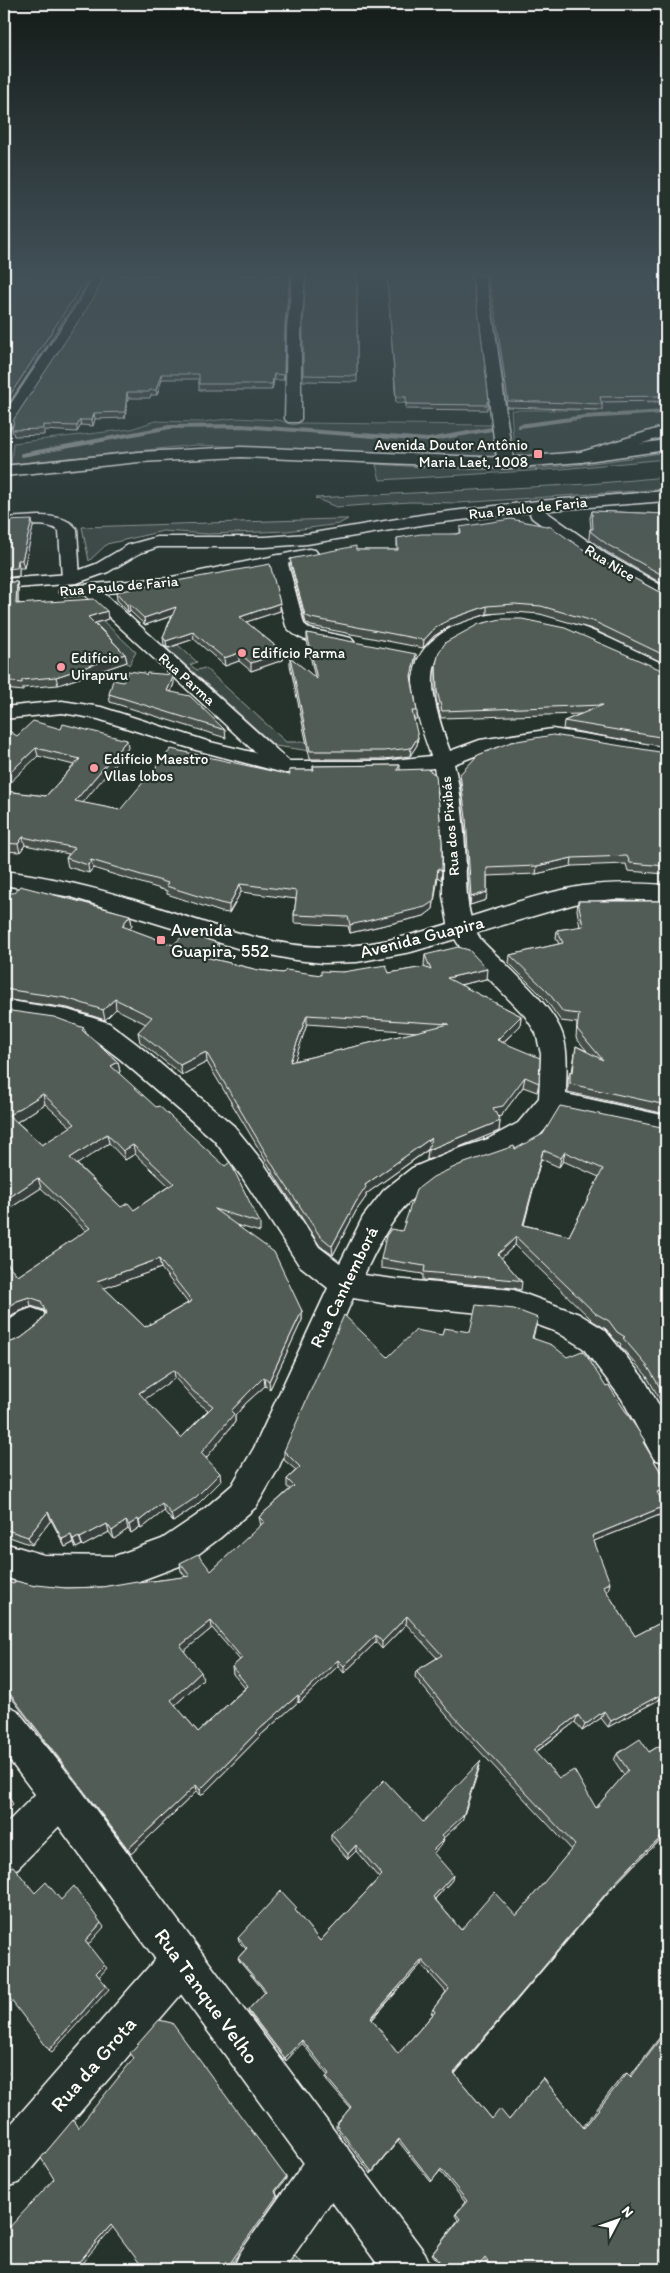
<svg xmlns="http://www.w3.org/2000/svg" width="670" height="2273" font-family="Itim,sans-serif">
  <rect width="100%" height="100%" fill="#26332d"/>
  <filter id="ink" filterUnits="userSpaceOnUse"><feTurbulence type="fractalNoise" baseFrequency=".02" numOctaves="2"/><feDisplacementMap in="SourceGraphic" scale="10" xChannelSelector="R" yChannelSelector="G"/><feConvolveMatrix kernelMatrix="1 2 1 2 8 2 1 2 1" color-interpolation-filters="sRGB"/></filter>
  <g filter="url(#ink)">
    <!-- green -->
    <g fill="#3e4944" stroke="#9ea4a2">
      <path d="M595,382L642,390L647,403L666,402V428C636,436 539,469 514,451L511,410H601Z"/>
      <path d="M236,418L279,420L293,425L299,423L492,425L495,455L490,457L196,445L11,464L13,443L131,429L155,421L201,422Z"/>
      <path d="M666,452V459L561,469L380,480L376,464C424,467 473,471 522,469C570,467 618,460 666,452Z"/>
      <path d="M666,477V489L458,503L410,502L336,507L315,498L589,484Z"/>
      <path d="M335,519H348L339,524L287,531L208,534L163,531L107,544L89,561L82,527Z"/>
      <path d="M86,605L136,652L129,665L80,616Z"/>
      <path d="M178,645L197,662L190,665L197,670L205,668L286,742H307L311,751L275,746L168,649Z"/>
    </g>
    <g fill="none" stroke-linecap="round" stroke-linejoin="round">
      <!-- stream -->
      <g stroke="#a4a9a7" stroke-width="4">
        <path d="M519,426L585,417L666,412"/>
        <path d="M22,455L170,427L242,426L428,440L492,429"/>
      </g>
      <defs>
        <g id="minor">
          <path d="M94,275H106L94,300L12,425L9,428L4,430V414L80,300Z"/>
          <path d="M293,275H305L301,329V419L298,422H288L285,419L287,329Z"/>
          <path d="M472,275H484C499,337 502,401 514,463L512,466H500L498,463C487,401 485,337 472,275Z"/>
          <path d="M651,275H663L666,283V305L659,301Z"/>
          <path d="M666,426V436L581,462L575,460L573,457L575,454Z"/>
          <path d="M538,509L544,510L606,554L666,588V600L643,591L593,562L532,518L530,514L532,510Z"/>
          <path d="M38,516C51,516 68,517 77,529L80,579L77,583H65L62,579L59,531C45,520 20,528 4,528V518Z"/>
          <path d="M278,555L284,556L287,560L304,624L310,629L351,638L354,642L351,646L344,648C325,644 297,643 286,626L269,560L272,556Z"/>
          <path d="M90,585L96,586L289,761H384L431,756C423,732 407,692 415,667C428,623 499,606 539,614C583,623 625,646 666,665V678C653,675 640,667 628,662C572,636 515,604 456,641C452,644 447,646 444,649C420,672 441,726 450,751L480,740L552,729L666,747V759L552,741L485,752L454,764C461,791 463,819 465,847C467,879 463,913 481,940C503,963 551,1003 562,1033C569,1052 566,1073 566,1094L666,1116V1136L558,1112C552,1120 546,1129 539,1136C515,1160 461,1165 431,1184C397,1206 381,1239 364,1275L394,1279L514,1290L579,1314L605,1330L644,1379L666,1418V1463L654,1459L622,1399L583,1348L557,1332L513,1316L394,1305L353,1298L278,1469L256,1507L220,1538L185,1564L115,1590L44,1589L4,1577V1543L44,1555L115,1556L162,1539L196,1516L232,1485L254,1448L328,1288L299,1265L242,1177L214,1140L120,1059L91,1037L57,1025L4,1018V1000L68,1010L109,1023L138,1045L234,1126L262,1161L319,1247L340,1263L363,1217L384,1190L412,1168L452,1151L488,1139L518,1123L539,1098L541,1054L536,1033L525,1016L463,952L449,929L443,896V849L438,788L434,768L384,773H284L196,750L98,719L62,713L4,719V707L62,701L101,707L210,742L256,753L84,594L81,590L84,586Z"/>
          <path d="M32,1308L43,1312L47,1321C40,1337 20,1349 4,1354V1324L21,1312Z"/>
          <path d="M61,1777L75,1782L80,1796L75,1810L18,1868L4,1874V1826L47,1782Z"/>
          <path d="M181,1941L196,1947L202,1962L196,1977L20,2182L4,2188V2132L166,1947Z"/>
          <path d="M331,2141L347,2147L353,2163L347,2179L284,2269H233L240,2253L315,2147Z"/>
        </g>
        <g id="tertiary">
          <path d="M666,491V501L538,511L427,524L307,544L265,547H158L140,553L108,572L77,583L4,589V579L69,574L96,564L128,545L157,537H265L307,534L427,514L538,501Z"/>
          <path d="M309,549L315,550L318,554L315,558L167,588L68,596L62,595L59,591L62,587L68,586L167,578Z"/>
          <path d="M4,1704L17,1710L75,1782L425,2253L432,2269H381L47,1810L4,1753Z"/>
        </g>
        <path id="secondary" d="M4,871C53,877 100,889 147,904C204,922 270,948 330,947C419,945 497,900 583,886C611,882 638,883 666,885V901L614,899L578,903L411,952L357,962L323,963L295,960L240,949L71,897L4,885Z"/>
        <path id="primary" d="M666,440V450L581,462L506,468L241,457L139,462L4,476V466L139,452L241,447L506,458L581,452Z"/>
      </defs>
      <!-- minor casing -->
      <use href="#minor" stroke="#fff" stroke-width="3"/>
      <!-- tertiary casing -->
      <use href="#tertiary" stroke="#fff" stroke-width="3"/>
      <!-- secondary casing -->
      <use href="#secondary" stroke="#fff" stroke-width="3"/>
      <!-- primary casing -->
      <use href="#primary" stroke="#fff" stroke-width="3"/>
      <!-- minor -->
      <use href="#minor" fill="#26332d" fill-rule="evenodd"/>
      <!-- tertiary -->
      <use href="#tertiary" fill="#26332d" fill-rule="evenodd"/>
      <!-- secondary -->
      <use href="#secondary" fill="#26332d" fill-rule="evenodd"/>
      <!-- primary -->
      <use href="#primary" fill="#26332d" fill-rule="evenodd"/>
    </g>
    <!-- wall -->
    <g fill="#464f4b" stroke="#fff" fill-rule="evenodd">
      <path d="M105,275H291L285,329L284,380H274L272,390H199V379H162L157,395H151L150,398H128L125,418L95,419L93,426L81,425L77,432L44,430V435L14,436L12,430L95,296Z"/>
      <path d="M357,275V382L303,381V324Z"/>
      <path d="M387,275H471L489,401L488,407H487V410L406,409V403H396Z"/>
      <path d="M486,275H651L658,296L666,300V401L602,402V410L507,407L495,322Z"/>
      <path d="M592,511L666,514V586L607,552L590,540L589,537L590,529H591L590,518Z"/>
      <path d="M33,527L24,568H19V576L4,578Z"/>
      <path d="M460,527L593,556L661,593L666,594V664L592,629L540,614L514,612L487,614L449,627L434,636L423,648L311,626L306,623L291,566L290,559L356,550H397V538L456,534L460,533Z"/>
      <path d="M4,582H17L18,590V603L108,619L95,623L125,654L127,662L58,685L23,688V691L4,689Z"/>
      <path d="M116,592L280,611L246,622L283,652V660L251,671L239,661L225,666L194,639L167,648L164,645L163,637L172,616L145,625L130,611L128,612L117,600Z"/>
      <path d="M307,633L416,662L412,679L417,711V719H414L417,745L410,756L384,759H310L290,665V657L315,678L307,641Z"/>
      <path d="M436,664L666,672V747L563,729L564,721L581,714L441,718L436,699Z"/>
      <path d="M146,675L174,683L171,692L225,730L226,738L110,702L109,694Z"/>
      <path d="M17,736L128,748L82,803L120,810L289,775V770H313V766L400,765V770L442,871L441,880L438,877L433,909L424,916L350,933L348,926L294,923V915L296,899L241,892L229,913L221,912L167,894V891L93,868L89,873L68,867L66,858L69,854L25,845L20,852L4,851V791L46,796L74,765L38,756Z"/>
      <path d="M666,753V874L628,871L626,864L571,866L536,874L487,876V892L486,900L470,905L465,826L460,782V774Z"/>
      <path d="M4,892L130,915L132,925L129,929L173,945L218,943L219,953L213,959L258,970L283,973L321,975L343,972L389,973L425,967L424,965L425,955L486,979L460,985L521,1016L520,1026L503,1043L539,1083L537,1092L523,1087L501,1116L498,1117L500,1121L499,1131L427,1160L428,1150L366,1194V1197L356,1211L333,1255L320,1246L278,1181L207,1062L182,1075L140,1042L138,1032L146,1024L116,1009L105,1020L68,1008L4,999ZM307,1024L417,1032L294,1061Z"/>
      <path d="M578,901H666V1114L568,1092V1080L570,1071L572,1072L576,1046L587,1051L576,1038L577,1023L561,1021L546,1000L509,963L510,955L559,944L556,938L557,930L580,927L577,910Z"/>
      <path d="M4,1010L84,1028L86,1033L118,1062L120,1072L118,1073L260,1223V1232L236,1225L302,1311V1320L270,1389L265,1386L246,1403L235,1416V1422L206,1458L221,1481L196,1506L173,1522L164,1511L141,1529L140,1527L131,1533L128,1529L114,1539L109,1532L83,1546L82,1545L76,1548L73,1543L65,1547L51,1520L32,1545L4,1535V1345L21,1338L38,1325L45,1314L44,1310L31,1306L20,1310L4,1322V1260L18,1276L86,1231L41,1188L4,1212ZM45,1104L71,1127L42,1145L17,1122ZM109,1143L125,1160L135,1154L169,1186L134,1210L121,1207L77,1164ZM161,1268L188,1303L145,1327L104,1288ZM175,1378L196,1401L208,1410L181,1438L144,1399Z"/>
      <path d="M666,1128V1410L646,1375L620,1346L621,1344L615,1340L606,1329L593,1321L515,1245L501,1258L522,1282L521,1290L514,1288L423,1280V1274L381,1268V1259L402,1231L515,1149ZM541,1159L559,1167L563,1161L599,1177L569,1236L524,1225Z"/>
      <path d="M538,1318L533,1338L606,1387L645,1441L644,1443L666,1481V1495L660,1498L665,1506L662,1514L594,1541L608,1591H606L635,1636L666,1620V1696L608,1727L601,1718L582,1731L575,1722L535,1753L559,1778L596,1808L624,1775L614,1760L617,1754L649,1752L666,1742V1835L634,1865L610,1890L454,2073L492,2119L509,2120L543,2078L583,2127L623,2075L627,2073L630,2076L666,2029V2264H665L663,2262L660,2269H491L483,2259L476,2269H444L432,2254L458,2220L455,2215L465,2202L440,2171L431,2182L398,2141L371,2174L336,2128V2125L350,2108L326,2080V2077L328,2076L302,2043L286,2061L249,2013L248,2010L265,1992L240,1962L238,1958L246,1949L239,1942L238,1938L297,1912V1913L320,1941L379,1878L356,1851L348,1859L331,1840V1834L423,1822L462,1821L443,1838L442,1844L433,1853L452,1880L435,1899L461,1930L516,1916L572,1850L447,1716L415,1677L416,1671L437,1658L406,1624L382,1649L376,1642L344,1673L338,1666L299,1703L298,1702L262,1734L201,1796L197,1791L131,1854L4,1688V1576L12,1584L66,1588L102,1587L186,1577L181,1571L180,1563L211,1571L261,1526L259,1517L290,1489L287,1487V1479L296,1470L284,1460V1451L388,1357L442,1335L470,1332ZM212,1628L240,1660L232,1667L233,1674L245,1688L198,1732L175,1705L203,1679L184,1651ZM421,1964L446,1992L433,2009L431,2013L433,2014L398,2054L372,2020Z"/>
    </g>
    <!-- shaded-wall -->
    <g fill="#39403d" stroke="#fff">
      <path d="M89,275H93L4,411V404Z"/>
      <path d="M290,275H291L285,329L284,380L285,323Z"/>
      <path d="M161,374L162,379L157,395L156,390Z"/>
      <path d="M274,374V380L272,390V384Z"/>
      <path d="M127,392L128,398L125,418V412Z"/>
      <path d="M94,413L95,419L93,426L92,420Z"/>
      <path d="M80,420L81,425L77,432V426Z"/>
      <path d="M32,520L33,527L24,568L22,560Z"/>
      <path d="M18,560L19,568V576L4,578V569Z"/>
      <path d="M17,582L18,590V612L16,604Z"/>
      <path d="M280,603V611L240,624V617Z"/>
      <path d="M129,604L130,611L128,612L127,605Z"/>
      <path d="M487,606V614L449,627L434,636L423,648L424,640L434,629L450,619Z"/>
      <path d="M176,607L177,614L145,625L144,618Z"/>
      <path d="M107,611L108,619L89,625L88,617Z"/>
      <path d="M193,632L194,639L167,648L166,641Z"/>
      <path d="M283,652V660L251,671V663Z"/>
      <path d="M239,653V661L225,666L224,658Z"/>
      <path d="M125,654L127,662L58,685L56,677Z"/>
      <path d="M416,654V662L411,684V676Z"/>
      <path d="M174,675V683L168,699L167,691Z"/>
      <path d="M418,737L417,745L410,756L411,748Z"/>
      <path d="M127,740L128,748L77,810L75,801Z"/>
      <path d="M36,748L38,756L4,788V778Z"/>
      <path d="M23,837L25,845L20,852L18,844Z"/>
      <path d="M572,858L571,866L536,874L537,866Z"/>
      <path d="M91,860L93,868L89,873L88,865Z"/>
      <path d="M438,868L433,909L424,916L350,933V925Z"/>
      <path d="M240,884L241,892L229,913V905Z"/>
      <path d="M487,892L486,900L470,905L471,897Z"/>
      <path d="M130,915L132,925L123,936L122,926Z"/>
      <path d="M218,943L219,953L206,967L205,957Z"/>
      <path d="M487,969L486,979L446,988L447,978Z"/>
      <path d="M115,999L116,1009L105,1020L103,1010Z"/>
      <path d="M307,1015V1024L291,1072L290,1062Z"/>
      <path d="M521,1016L520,1026L495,1050L497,1040Z"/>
      <path d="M206,1052L207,1062L182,1075L180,1065Z"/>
      <path d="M118,1062L120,1072L112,1076L111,1066Z"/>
      <path d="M525,1077L523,1087L501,1116L492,1118L493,1108Z"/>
      <path d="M43,1094L45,1104L12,1125L9,1115Z"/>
      <path d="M500,1121L499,1131L427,1160L428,1150Z"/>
      <path d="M107,1134L109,1143L73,1167L70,1158Z"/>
      <path d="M431,1138L430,1148L366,1194V1197L356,1211L333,1255L332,1246L365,1185Z"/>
      <path d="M133,1145L135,1154L125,1160L123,1151Z"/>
      <path d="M543,1150L541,1159L521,1233L523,1225Z"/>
      <path d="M565,1152L563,1161L559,1167L561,1158Z"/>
      <path d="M38,1178L41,1188L4,1212V1201Z"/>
      <path d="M516,1237L515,1245L497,1262L498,1254Z"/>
      <path d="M159,1259L161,1268L99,1290L97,1281Z"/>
      <path d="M29,1297L31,1306L20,1310L4,1322V1311L17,1301Z"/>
      <path d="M302,1311V1320L270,1389L269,1381Z"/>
      <path d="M174,1370L175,1378L141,1402L139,1393Z"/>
      <path d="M264,1377L265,1386L246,1403L235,1416V1422L203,1462L201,1453L231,1411L246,1395Z"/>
      <path d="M220,1473L221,1481L196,1506L173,1522L171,1514Z"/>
      <path d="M666,1489V1495L654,1500L657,1492Z"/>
      <path d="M162,1503L164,1511L141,1529L139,1521Z"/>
      <path d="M665,1506L662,1514L589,1543L592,1536Z"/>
      <path d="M48,1512L51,1520L32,1545L28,1537Z"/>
      <path d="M138,1519L140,1527L131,1533L129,1525Z"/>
      <path d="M126,1521L128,1529L114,1539L112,1531Z"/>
      <path d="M107,1524L109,1532L83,1546L80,1538Z"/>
      <path d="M71,1535L73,1543L65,1547L62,1539Z"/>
      <path d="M79,1537L82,1545L76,1548L73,1540Z"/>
      <path d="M610,1583L608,1591L600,1594L603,1586Z"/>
      <path d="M407,1616L406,1624L382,1649V1642Z"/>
      <path d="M211,1621L212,1628L182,1653L180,1646Z"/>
      <path d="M376,1635V1642L344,1673V1666Z"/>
      <path d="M338,1660V1666L299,1703V1697Z"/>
      <path d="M201,1672L203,1679L173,1707L171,1700Z"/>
      <path d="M666,1692V1696L608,1727L611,1721Z"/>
      <path d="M298,1695V1702L262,1734L201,1796L200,1790L261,1728Z"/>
      <path d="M604,1711L601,1718L582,1731L585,1725Z"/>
      <path d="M578,1715L575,1722L530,1756L533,1750Z"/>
      <path d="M480,1766L462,1821L440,1841L441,1836Z"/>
      <path d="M196,1785L197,1791L131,1854L128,1849Z"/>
      <path d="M10,1799L13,1804L4,1813V1805Z"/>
      <path d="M666,1833V1835L634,1865L610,1890L453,2076L613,1885L637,1860Z"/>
      <path d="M444,1839L442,1844L430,1857L432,1851Z"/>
      <path d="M356,1845V1851L348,1859V1854Z"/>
      <path d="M453,1875L452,1880L432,1902L433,1897Z"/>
      <path d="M101,1923L104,1927L88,1945L85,1941Z"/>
      <path d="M422,1960L421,1964L370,2021L371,2018Z"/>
      <path d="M104,1965L107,1968L99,1977L96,1973Z"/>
      <path d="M106,1985L109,1989L52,2052L49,2050Z"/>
      <path d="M302,2040V2043L286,2061L285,2058Z"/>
      <path d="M4,2068L8,2073L4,2077Z"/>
      <path d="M399,2139L398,2141L371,2174L372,2172Z"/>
      <path d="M286,2177V2179L276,2192L278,2197L228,2269H226L275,2191Z"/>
      <path d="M4,2218L12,2230H7L4,2224Z"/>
      <path d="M111,2225L114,2226L82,2263L87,2269H83L78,2263Z"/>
    </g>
    <!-- building -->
    <g fill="#515c57" stroke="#fff" fill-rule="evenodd">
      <path d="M4,275H89L4,404Z"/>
      <path d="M105,275H290L285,323L284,375L274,374L272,384H199V374H161L156,390H150L149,392H127L125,412L94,413L92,420H80L77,426L43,425V429L12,430L14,419L95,296Z"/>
      <path d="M306,275H357V376L303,375V324Z"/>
      <path d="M387,275H471L479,317L489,401H487V405L406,404V397H396Z"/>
      <path d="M487,275H651L658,296L666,300V396L600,397L602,404L508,401L496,316Z"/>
      <path d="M592,511L666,514V577L608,545L591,532L590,529H593Z"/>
      <path d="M511,519L551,527L593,556L661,593L666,594V656L593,621L541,606L514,604L487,606L450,619L434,629L424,640L311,618L305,615L290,559L356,546V550H398L397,538L421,534H456L461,533L460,527Z"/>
      <path d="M32,520L22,560H18L17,568L4,569V521Z"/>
      <path d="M270,564L280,603L240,617L283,652L251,663L239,653L224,658L193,632L166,641L163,637L176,607L144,618L129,604L127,605L116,592Z"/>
      <path d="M4,582H17L16,604L94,599L107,611L88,617L125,654L56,677L22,680V683L4,681Z"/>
      <path d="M501,619H522L565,628L666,672V738L564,721L603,705L442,711L437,691L436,664L439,652L446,642L479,624Z"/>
      <path d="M307,633L416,654L411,676L417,711H412L418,737L411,748L384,751H310L290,657L317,679Z"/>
      <path d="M128,671L144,673L146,675L147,673L174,675L167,691L190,696L225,730L109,694L113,680L123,682Z"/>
      <path d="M33,721L61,729L63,724L127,740L75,801L120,810L171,749L290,775L289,770H314L313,766L400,765L397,770L427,769L436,775L442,841V871L438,868L434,901L425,907L350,925L348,917L294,915L297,891L240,884L229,905L220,903L166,886L168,883L91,860L88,865L66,858L75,848L23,837L18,844L4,843V791L46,796L80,759L36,748L4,778V728L17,736Z"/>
      <path d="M553,735L666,753V866L630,863L627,856L572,858L537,866L487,868V892L471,897L466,818L460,774L478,755L511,742Z"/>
      <path d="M20,886L47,893L130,915L122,926L173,945L186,933L218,943L205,957L258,970L283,973L286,970L321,975V971L343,972L386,965L389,973L424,967L431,970L425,955L458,947L469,950L487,969L447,978L521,1016L497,1040L540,1058L539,1083L525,1077L503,1106L493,1108L500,1121L428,1150L431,1138L365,1185L366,1187L356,1202L332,1246L320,1236L277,1172L206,1052L180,1065L138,1032L152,1017L115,999L103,1010L66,998L4,989V892L14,893ZM307,1015L449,1024L290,1062Z"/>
      <path d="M578,901H666V1105L570,1084V1071L573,1072L576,1046L603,1060L577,1029L579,1014L563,1012L548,992L510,955L563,943L557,930L583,926Z"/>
      <path d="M4,1010L54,1017L84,1028L82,1030L118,1062L111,1066L156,1107L159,1106L225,1166L230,1162L260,1223L214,1209L274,1252L302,1311L269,1381L264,1377L246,1395L231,1411L234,1414L201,1453L220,1473L195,1498L171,1514L162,1503L139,1521L138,1519L129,1525L126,1521L112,1531L107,1524L80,1538L79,1537L73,1540L71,1535L62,1539L48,1512L28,1537L4,1529V1345L21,1338L38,1325L46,1313L41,1301L29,1297L17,1301L4,1311V1260L18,1276L90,1228L38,1178L4,1201ZM43,1094L75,1124L42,1145L9,1115ZM107,1134L123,1151L133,1145L174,1183L134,1210L128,1203L121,1207L70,1158ZM159,1259L192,1301L145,1327L97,1281ZM174,1370L194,1392L213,1406L181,1438L139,1393Z"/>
      <path d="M560,1106L666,1128V1398L648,1367L623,1338L625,1337L617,1332L609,1321L595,1313L516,1237L498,1254L522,1282L516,1280L424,1272L425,1266L381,1259L386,1236L391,1229L402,1231L416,1190L433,1177L459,1165L514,1146L515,1149L543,1134ZM543,1150L561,1158L565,1152L603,1169L569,1236L523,1225Z"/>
      <path d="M476,1305L514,1309L538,1318L532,1338L552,1345L567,1357L582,1351L588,1358L606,1387L609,1386L645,1441L643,1442L666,1481V1489L657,1492L665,1506L592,1536L610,1583L603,1586L635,1636L666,1620V1692L611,1721L604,1711L585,1725L578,1715L533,1750L559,1778L574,1770L596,1808L628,1770L617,1754L640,1739L649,1752L666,1742V1833L637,1860L613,1885L454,2073L492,2119L500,2109L509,2120L543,2078L584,2128L627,2073L631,2077L666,2031V2260L665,2258L660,2269H493L485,2258L476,2269H445L433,2253L460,2219L456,2214L467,2201L441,2169L432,2181L399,2139L372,2172L336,2125L351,2107L326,2077L329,2074L302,2040L285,2058L248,2010L266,1991L238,1958L247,1948L238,1938L281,1891L297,1908L295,1910L320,1941L382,1875L356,1845L348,1854L331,1834L384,1780L423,1822L481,1760L463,1816L441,1836L444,1839L432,1851L453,1875L433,1897L461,1930L494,1892L516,1916L575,1845L448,1710L416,1671L442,1655L407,1616L382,1642L376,1635L344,1666L338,1660L299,1697L298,1695L261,1728L200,1790L196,1785L128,1849L4,1686V1576L6,1577L12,1584L16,1581L35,1586L37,1585L66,1588L102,1587L137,1581L138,1583L190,1576L180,1563L198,1554L211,1571L264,1522L259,1517L294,1486L287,1479L300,1467L284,1451L344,1315L388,1357L416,1330L442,1335L444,1328L470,1332ZM211,1621L242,1658L232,1667L248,1686L198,1732L171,1700L201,1672L180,1646ZM422,1960L449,1989L433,2009L435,2012L398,2054L371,2018Z"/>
      <path d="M4,1791L10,1799L4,1805Z"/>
      <path d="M13,1866L35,1893L46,1882L61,1900L74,1886L101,1923L85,1941L104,1965L96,1973L106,1985L49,2050L4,1991V1870Z"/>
      <path d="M159,2020L172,2023L286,2177L275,2191L277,2196L226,2269H144L111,2225L78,2263L83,2269H4V2224L7,2230L54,2179L41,2158L73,2120L78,2128L134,2058L130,2053Z"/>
      <path d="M295,2256L306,2269H284Z"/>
    </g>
  </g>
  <!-- sky -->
  <linearGradient id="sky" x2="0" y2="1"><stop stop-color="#151c19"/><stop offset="0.46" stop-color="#415057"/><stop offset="1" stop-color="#415057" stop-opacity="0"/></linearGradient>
  <rect width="670" height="593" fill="url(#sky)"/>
  <!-- markers -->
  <g fill="#ff9aa2" stroke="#26332d" stroke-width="2">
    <rect x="533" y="449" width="10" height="10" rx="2.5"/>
    <circle cx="242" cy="653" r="5"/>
    <circle cx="61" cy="667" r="5"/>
    <circle cx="94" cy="768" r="5"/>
    <rect x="156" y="935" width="10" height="10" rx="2.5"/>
  </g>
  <g text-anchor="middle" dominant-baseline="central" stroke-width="4.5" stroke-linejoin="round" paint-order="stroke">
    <!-- far-poi labels -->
    <g font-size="15" fill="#fff" stroke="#26332d" text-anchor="start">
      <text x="528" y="445" text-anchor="end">Avenida Doutor Antônio<tspan x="528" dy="17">Maria Laet, 1008</tspan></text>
      <text x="252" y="653">Edifício Parma</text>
      <text x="71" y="658">Edifício<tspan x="71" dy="17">Uirapuru</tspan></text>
      <text x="104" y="759">Edifício Maestro<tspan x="104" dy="17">Vllas lobos</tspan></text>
    </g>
    <!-- far-street labels -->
    <g font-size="15" fill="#fff" stroke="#26332d">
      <text transform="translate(528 508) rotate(-6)">Rua Paulo de Faria</text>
      <text transform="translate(610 563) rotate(32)">Rua Nice</text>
      <text transform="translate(119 586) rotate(-5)">Rua Paulo de Faria</text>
      <text transform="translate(187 679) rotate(42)">Rua Parma</text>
      <text transform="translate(450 826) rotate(-95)">Rua dos Pixibás</text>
    </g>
    <!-- poi labels -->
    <g font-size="18" fill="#fff" stroke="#26332d" text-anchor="start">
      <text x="171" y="930">Avenida<tspan x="171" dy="21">Guapira, 552</tspan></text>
    </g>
    <!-- street labels -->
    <g font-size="18" fill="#fff" stroke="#26332d">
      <text transform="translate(422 937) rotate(-14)">Avenida Guapira</text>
      <text transform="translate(344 1287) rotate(-64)">Rua Canhemborá</text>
    </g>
    <!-- near-street labels -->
    <g font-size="21" fill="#fff" stroke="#26332d">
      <text transform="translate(207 1996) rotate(54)">Rua Tanque Velho</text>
      <text transform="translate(93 2064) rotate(-49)">Rua da Grota</text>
    </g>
  </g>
  <!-- margin -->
  <rect width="670" height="2273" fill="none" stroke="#26332d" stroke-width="20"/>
  <rect x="10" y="10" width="650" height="2253" fill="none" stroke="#fff" stroke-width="2" filter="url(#ink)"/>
  <!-- north arrow -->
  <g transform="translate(618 2220) rotate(49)" stroke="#26332d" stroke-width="4" paint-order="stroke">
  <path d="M0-4L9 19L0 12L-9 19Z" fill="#ffffff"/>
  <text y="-8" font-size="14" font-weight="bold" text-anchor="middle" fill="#ffffff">N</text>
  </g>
</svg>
